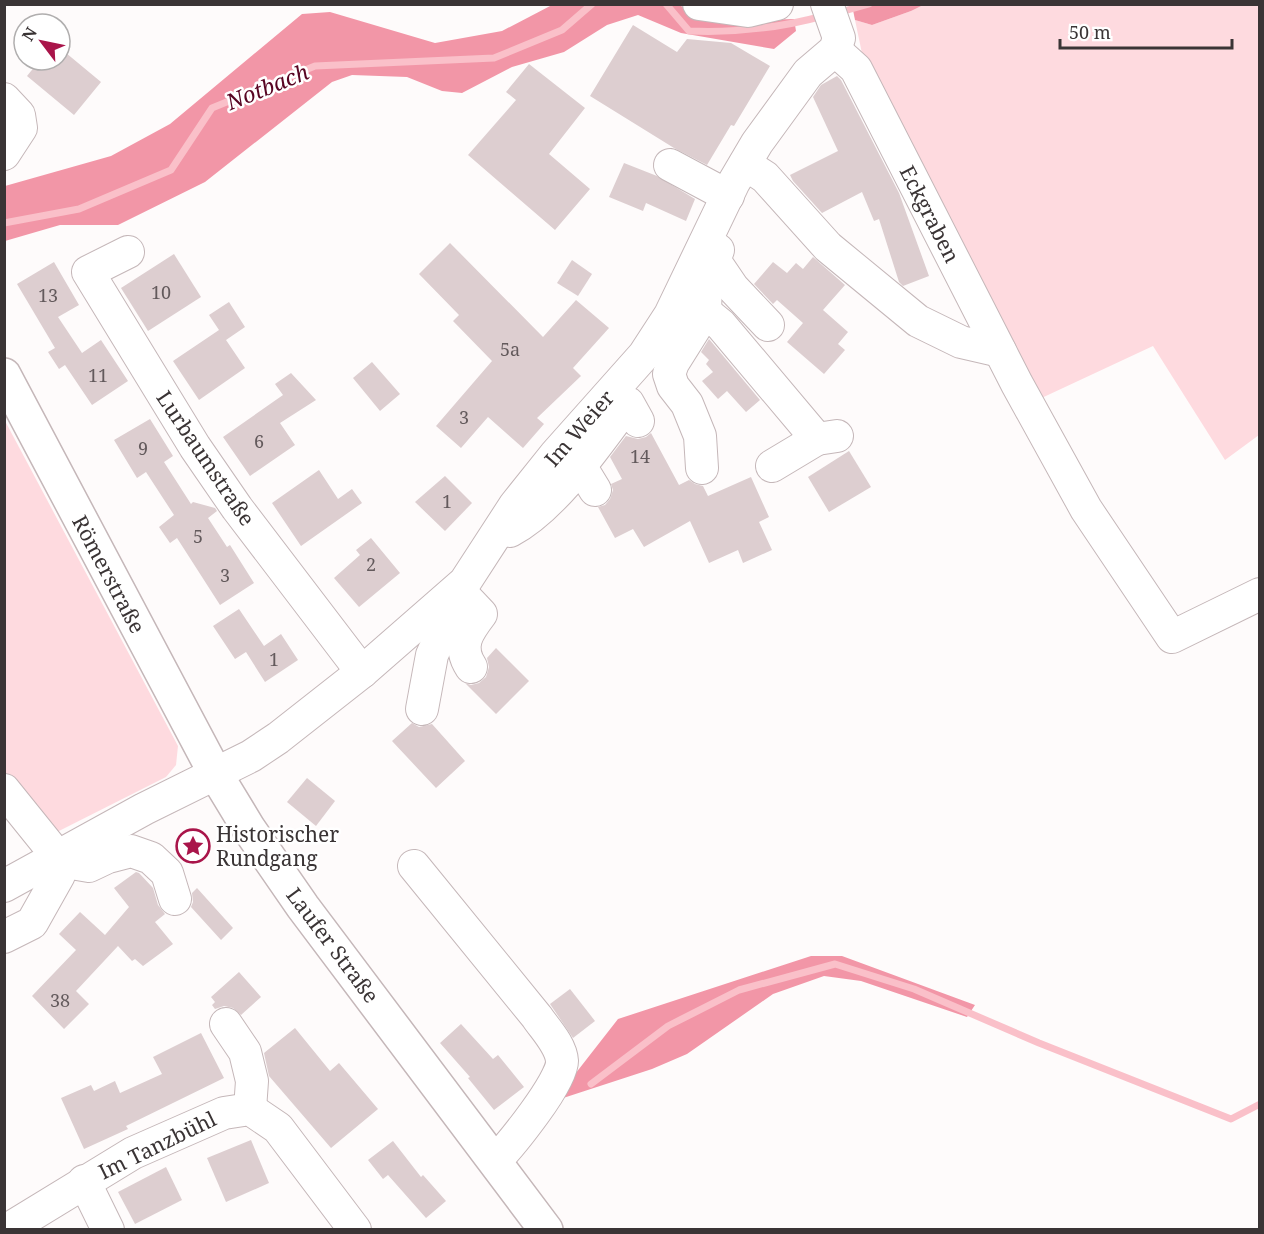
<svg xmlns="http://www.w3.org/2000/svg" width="1264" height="1234" font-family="'Noto Serif',serif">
  <rect width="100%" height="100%" fill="#fefbfb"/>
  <!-- green -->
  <g fill="#fedadf">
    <path d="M923,4L1259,5V435L1225,460L1153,346L1033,402L863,58L855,20L872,25L911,11Z"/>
    <path d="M4,419L178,746L176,765L166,777L53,834L5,785Z"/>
  </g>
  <!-- forest -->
  <g fill="#f296a7">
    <path d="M552,5H679C716,26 753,20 794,19L796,31L774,49L681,33L638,15L607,25L564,52L512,67L462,93L442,91L407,77L352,75L332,82L205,182L118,225H60L5,241V186L111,156L170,124L302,14L330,12L435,43L502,31Z"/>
    <path d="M852,5V4L923,5L911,11L872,25L855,20Z"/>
    <path d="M811,956H842L975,1005L967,1017L861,981L824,976L773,994L687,1054L652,1069L554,1101L618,1019Z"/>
  </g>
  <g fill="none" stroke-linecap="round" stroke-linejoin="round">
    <!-- stream -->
    <g stroke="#fac0c9" stroke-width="7">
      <path d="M666,4L689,31C735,33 779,28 823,16"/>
      <path d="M837,13L869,4"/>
      <path d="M4,223L79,209L171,170L212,108L315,66L494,58L562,30L592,4"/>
      <path d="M591,1084L668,1026L739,990L835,964L914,989L1039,1043L1231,1119L1260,1104"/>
    </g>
  </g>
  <!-- building -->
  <g fill="#ddced0">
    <path d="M633,25L677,52L687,39L731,43L770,66L734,126L731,125L707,165L674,148L590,96Z"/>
    <path d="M60,48L101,82L74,115L27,76L40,60H60Z"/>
    <path d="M529,64L585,108L549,154L590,189L555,230L468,155L516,100L506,92Z"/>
    <path d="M837,76L841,80L899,193L929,276L903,286L899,282L879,219L874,221L862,192L822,213L793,181L790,175L838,151L813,97L821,85Z"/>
    <path d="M624,163L657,176L695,199L686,221L646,203L643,211L609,197Z"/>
    <path d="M450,243L543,337L576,300L609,328L573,368L581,376L537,418L544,424L523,448L488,417L461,448L436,426L492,361L453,321L459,315L419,274Z"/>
    <path d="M174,254L201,297L148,331L121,288Z"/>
    <path d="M813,257L845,285L823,310L848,332L838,344L845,350L824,374L787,342L803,323L777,300L773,304L754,284L773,262L787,273L796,263L803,269Z"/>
    <path d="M572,260L592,274L578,296L557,283Z"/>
    <path d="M54,262L79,305L58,317L82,353L101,340L128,381L92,405L65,365L59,369L48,352L55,348L17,284Z"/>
    <path d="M229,302L245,327L226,340L245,368L199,400L173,361L219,330L209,315Z"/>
    <path d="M709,339L760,400L746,412L727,391L718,399L702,381L713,372L706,364L709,360L701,352Z"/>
    <path d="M372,362L400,394L380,411L353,378Z"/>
    <path d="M291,373L316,400L280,423L295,445L250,476L223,437L283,395L275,384Z"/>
    <path d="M150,419L173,456L164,462L191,504L193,502L215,508L217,511L208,518L227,547L230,545L254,583L220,605L177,538L170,543L159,527L174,515L146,472L137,478L114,440Z"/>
    <path d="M651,433L679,485L689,480L695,484L703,486L708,496L751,477L769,517L759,522L772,550L743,563L738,550L709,563L690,521L644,547L633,529L615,538L598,507L605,505L610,499L613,490L611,484L622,479L610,457L626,436L638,439L646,437Z"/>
    <path d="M849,451L871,487L829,512L808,477Z"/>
    <path d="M319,470L338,499L352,489L362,503L301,546L272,503Z"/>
    <path d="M445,476L472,503L445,531L415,502Z"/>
    <path d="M371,538L400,573L359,607L334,578L360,555L356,550Z"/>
    <path d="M239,609L264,646L281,634L298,660L265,682L246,652L235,659L213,626Z"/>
    <path d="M496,648L529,681L496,714L465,683L471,685L479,683L486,677L489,667L487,658Z"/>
    <path d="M412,723L419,727L432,724L465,761L436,788L392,741Z"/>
    <path d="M307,778L335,801L316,826L287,802Z"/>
    <path d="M136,872L139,873L153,888L158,905L165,914L155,922L173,944L143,966L135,959L132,961L118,946L76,991L89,1004L64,1029L32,996L76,950L59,934L80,912L105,935L129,907L114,888Z"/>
    <path d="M197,888L233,928L221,940L191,907L193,902L192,893Z"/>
    <path d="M239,972L261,997L241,1015L233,1008L224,1006L215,1009L212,1005L215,1002L211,997Z"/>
    <path d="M570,989L595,1021L573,1038L550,1004Z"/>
    <path d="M461,1024L493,1059L498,1055L524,1087L494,1110L468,1078L470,1077L440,1043Z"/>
    <path d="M295,1028L330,1071L339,1063L378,1109L331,1148L269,1076L264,1053Z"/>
    <path d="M201,1033L224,1078L126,1126L128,1129L84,1149L61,1098L91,1085L94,1091L115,1081L120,1093L162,1074L153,1057Z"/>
    <path d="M251,1140L269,1183L226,1202L207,1158Z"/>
    <path d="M393,1141L421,1177L423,1175L446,1201L426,1218L388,1175L383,1179L368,1160Z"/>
    <path d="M166,1167L182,1200L135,1224L118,1192Z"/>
  </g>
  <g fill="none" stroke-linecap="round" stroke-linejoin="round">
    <defs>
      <g id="minor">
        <path d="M699,4L748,11L777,4"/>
        <path d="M835,50L856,69L1017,384L1086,509L1172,637L1260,594"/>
        <path d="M4,99L19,115L21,128L4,154"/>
        <path d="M745,164L765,177L828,247L918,321L961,342L1000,351"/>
        <path d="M670,165L728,196"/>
        <path d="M128,252L88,272L195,447L237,508L362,672"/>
        <path d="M714,260L733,288L768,325"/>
        <path d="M705,312L721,325L817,439L837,436"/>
        <path d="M772,466L817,439"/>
        <path d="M581,467L595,490"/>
        <path d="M702,468L700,436L687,404L673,386L669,374L673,363L705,312L706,283L718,250"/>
        <path d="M510,531C555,507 597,444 628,403L638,421"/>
        <path d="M463,595L481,614C468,631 457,646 471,667"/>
        <path d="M422,709L432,655L442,633L459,610L463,592"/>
        <path d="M4,790L58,857"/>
        <path d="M414,866L537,1017C545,1029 561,1045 562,1061C563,1081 510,1146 495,1161"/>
        <path d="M4,886L144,809L251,756L278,738L362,672L465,582L515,505L555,455L644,355L670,315L734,182L757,143L808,73L835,50L839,38L827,4"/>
        <path d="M4,937L32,923L59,875L54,860L89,866L108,857L131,851L151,858L167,873L175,899"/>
        <path d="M226,1024L245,1052L252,1081L250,1109"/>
        <path d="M84,1181L108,1230"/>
        <path d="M7,1230L133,1153L224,1113L250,1109L278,1128L355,1230"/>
      </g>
      <path id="major" d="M4,375L215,773L249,829L303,907L546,1230"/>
    </defs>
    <!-- minor casing -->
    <use href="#minor" stroke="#c5b7b9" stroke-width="34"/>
    <!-- major casing -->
    <use href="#major" stroke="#c5b7b9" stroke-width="36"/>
    <!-- minor -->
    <use href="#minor" stroke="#fff" stroke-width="32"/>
    <!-- major -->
    <use href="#major" stroke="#fff" stroke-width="33"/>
  </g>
  <!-- icons -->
  <defs>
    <symbol id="sight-ring" viewBox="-11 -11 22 22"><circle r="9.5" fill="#fff" stroke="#a9154a" stroke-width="1.5"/><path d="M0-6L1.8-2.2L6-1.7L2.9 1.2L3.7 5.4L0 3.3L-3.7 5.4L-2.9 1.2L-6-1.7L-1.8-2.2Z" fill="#a9154a"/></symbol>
  </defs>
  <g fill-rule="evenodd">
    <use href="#sight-ring" x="174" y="827" width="38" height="38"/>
  </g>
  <g text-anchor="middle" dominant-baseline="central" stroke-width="5" stroke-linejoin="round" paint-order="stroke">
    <!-- number labels -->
    <g font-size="18" fill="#635a5c">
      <text x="161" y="292">10</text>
      <text x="48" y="295">13</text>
      <text x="510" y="349">5a</text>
      <text x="98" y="375">11</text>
      <text x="464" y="417">3</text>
      <text x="259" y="441">6</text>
      <text x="143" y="448">9</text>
      <text x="640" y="456">14</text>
      <text x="447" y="501">1</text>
      <text x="198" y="536">5</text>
      <text x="371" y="564">2</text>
      <text x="225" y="575">3</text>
      <text x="274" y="659">1</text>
      <text x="60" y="1000">38</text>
    </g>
    <!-- street labels -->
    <g font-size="21" fill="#3a3435" stroke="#fff">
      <text transform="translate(930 214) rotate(63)">Eckgraben</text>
      <text transform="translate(579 428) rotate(-49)">Im Weier</text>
      <text transform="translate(206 458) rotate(56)">Lurbaumstraße</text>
      <text transform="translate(109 574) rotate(62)">Römerstraße</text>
      <text transform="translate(333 945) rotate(53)">Laufer Straße</text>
      <text transform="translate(157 1145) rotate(-26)">Im Tanzbühl</text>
    </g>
    <!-- poi labels -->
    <g font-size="21" fill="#3a3435" stroke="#fff" text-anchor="start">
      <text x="216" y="834">Historischer<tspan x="216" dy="24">Rundgang</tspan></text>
    </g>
    <!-- water labels -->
    <g font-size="22" font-style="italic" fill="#580523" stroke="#fff">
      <text transform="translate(267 86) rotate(-22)">Notbach</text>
    </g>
  </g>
  <!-- border -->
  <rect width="1264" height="1234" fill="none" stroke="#3a3435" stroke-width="12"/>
  <!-- north arrow -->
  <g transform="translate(42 42) rotate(302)"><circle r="28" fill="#ffffff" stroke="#b0aeae" stroke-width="1.5"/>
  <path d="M0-4.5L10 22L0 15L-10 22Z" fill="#a9154a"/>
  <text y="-9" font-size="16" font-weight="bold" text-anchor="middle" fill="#3a3435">N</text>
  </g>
  <!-- scale -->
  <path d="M1060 39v9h172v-9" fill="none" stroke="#3a3435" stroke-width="3"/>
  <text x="1069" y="39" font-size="18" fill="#3a3435" stroke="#ffffff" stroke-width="4.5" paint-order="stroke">50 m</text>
</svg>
